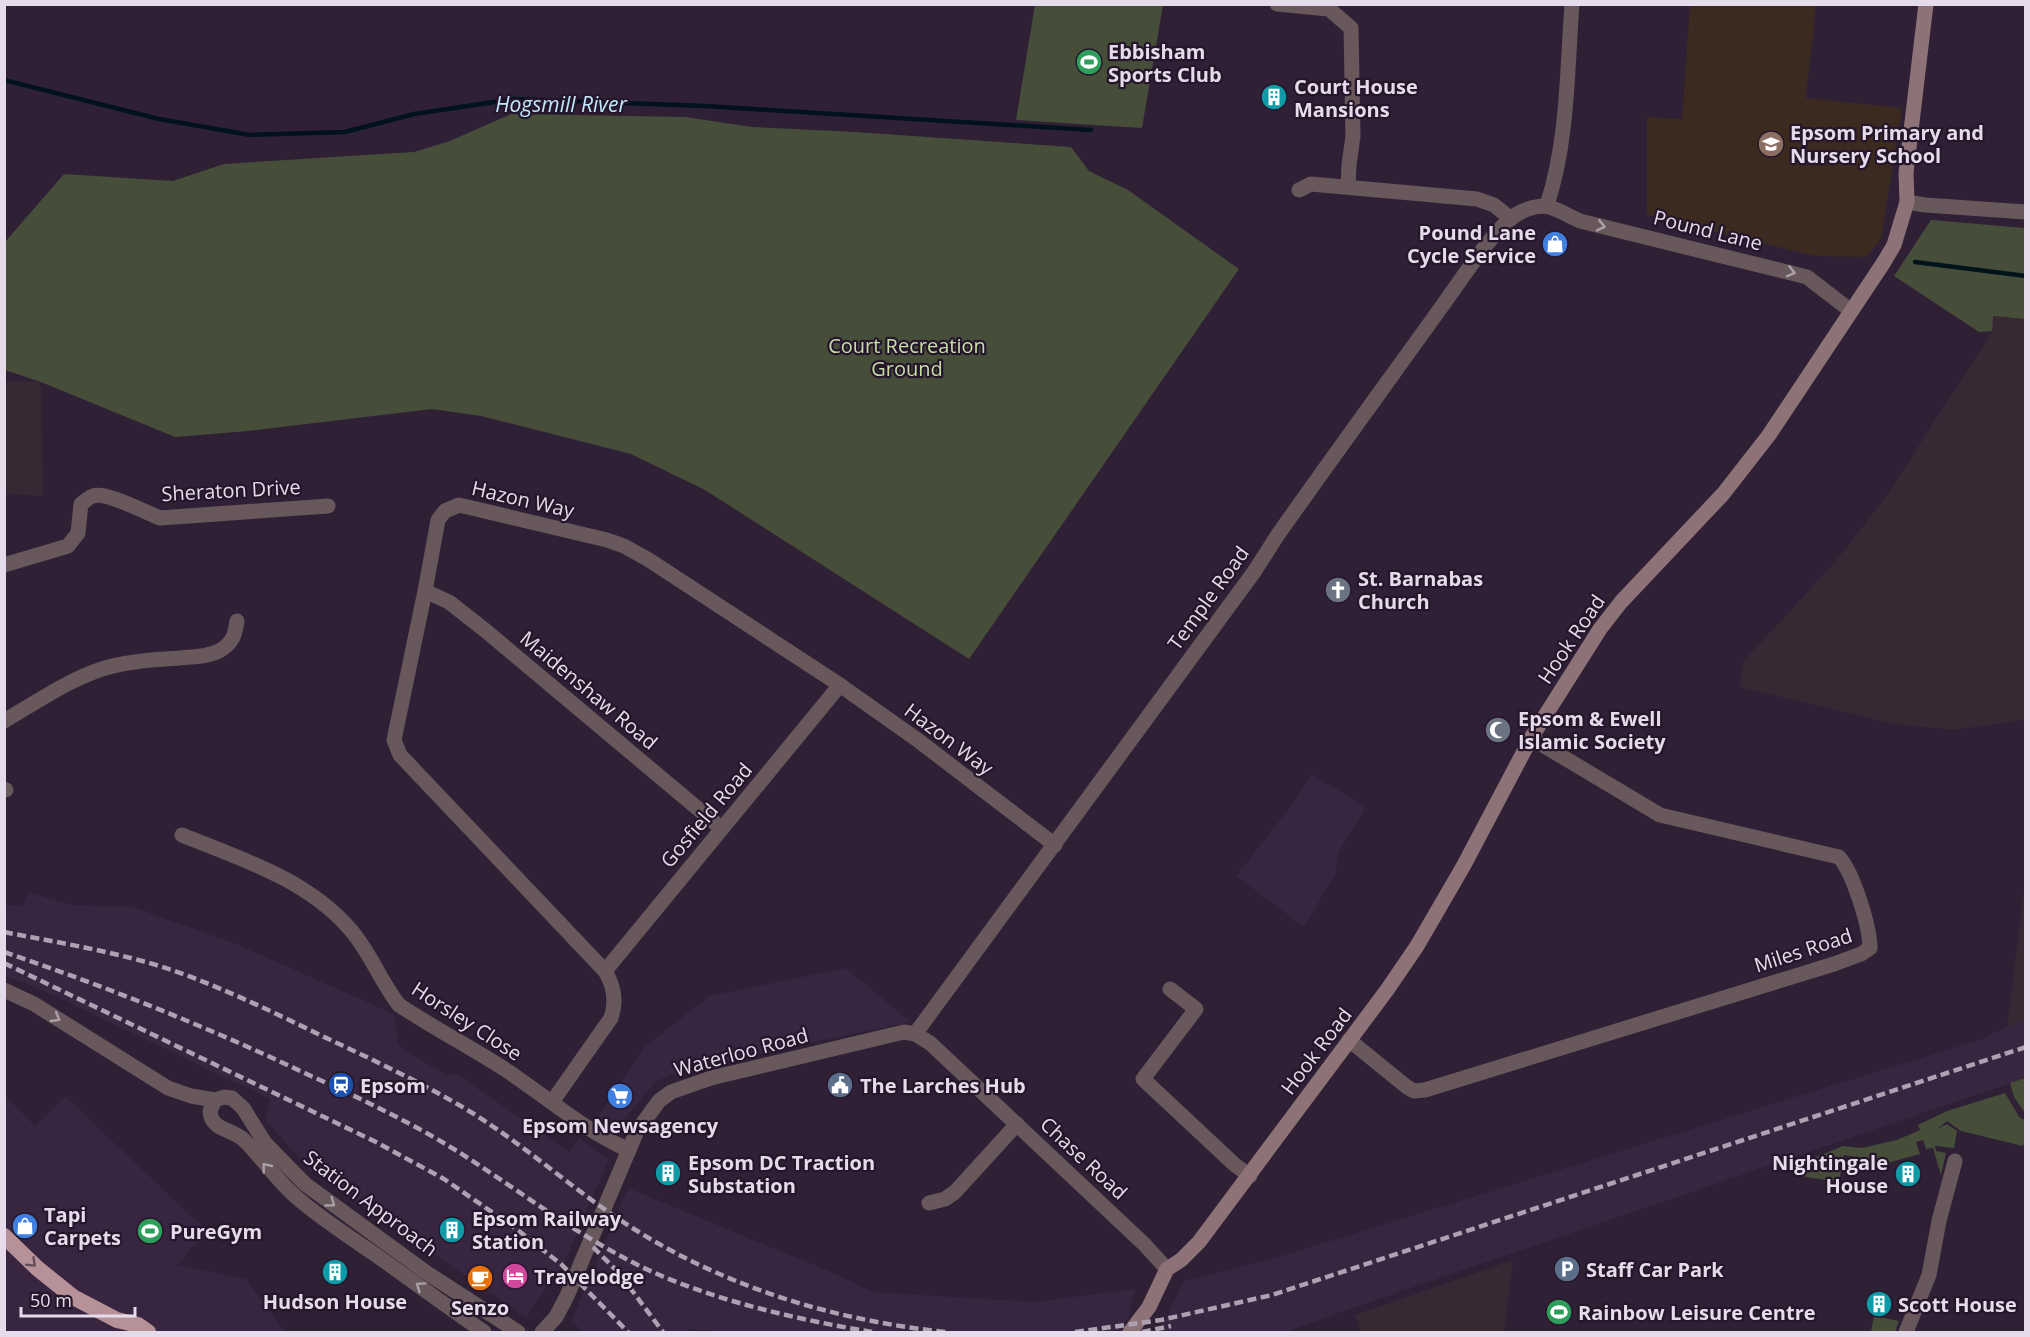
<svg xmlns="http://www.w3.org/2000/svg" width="2030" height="1337" font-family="'Open Sans',sans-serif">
  <rect width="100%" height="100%" fill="#2f2035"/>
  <!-- built -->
  <g fill="#382540">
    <path d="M1311,774L1366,807L1338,853L1336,873L1304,927L1236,876L1295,801Z"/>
    <path d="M28,892L71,905L133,907L236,944L394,1014L398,1045L447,1076L456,1074L569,1151L579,1138L609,1159L565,1262L526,1317L309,1169L266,1121L270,1099L40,989L5,976V905L23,906Z"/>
    <path d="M846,968L911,1022L694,1067L656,1081L613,1133L595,1121L645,1047L709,996Z"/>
    <path d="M2025,1021V1078L1352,1308L1286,1332H1159L1184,1281L1275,1258L1437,1208L1979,1040L2007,1027Z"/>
    <path d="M4,1095L35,1126L65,1096L207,1231L177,1265L246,1279L285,1332H5Z"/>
    <path d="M628,1188L843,1277L872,1292L1034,1302L1135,1289L1128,1317L1120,1332H728L687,1329L689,1332H585L571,1322Z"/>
  </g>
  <!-- industrial -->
  <g fill="#382834">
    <path d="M1992,316L2025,319V720L1954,730L1893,724L1739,687L1743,662L1835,562L1887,495L1992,332Z"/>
    <path d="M4,381L41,382L43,496L5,494Z"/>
    <path d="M2025,883V1021L2007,1027Z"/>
    <path d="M1513,1260L1504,1332H1361L1355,1315Z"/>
  </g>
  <!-- education -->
  <path fill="#3a2a20" d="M1778,5L1816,6L1806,98L1902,108L1881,239L1866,257L1815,256L1647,215V117L1682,119L1690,5Z"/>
  <!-- green -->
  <g fill="#464e3a">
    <path d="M1035,5H1163L1142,128L1016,120Z"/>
    <path d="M511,114L685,117L752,127L855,132L1071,147L1089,171L1128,190L1239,269L969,659L705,490L631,454L481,416L432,409L248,431L175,437L41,382L5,370V242L64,174L173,181L224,164L414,152L450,141Z"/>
    <path d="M1931,220L2025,228V319L1993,316L1992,331L1979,332L1894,276Z"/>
    <path d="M2025,1078H2026L2025,1113L2014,1097L2010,1083Z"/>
    <path d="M2005,1093L2020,1118L2025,1120V1137L2023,1146L1961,1131L1947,1121L1937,1129L1947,1124L1957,1131L1954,1148L1935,1146L1936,1151L1946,1153L1941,1175L1933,1148L1926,1149L1923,1140L1916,1142L1920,1154L1880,1165L1877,1161L1844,1155L1839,1182L1806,1177L1796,1172L1797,1165L1843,1146L1862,1148L1897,1140L1920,1130L1918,1125L1947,1111Z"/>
    <path d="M1874,1316L1899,1321L1895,1332H1871Z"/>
  </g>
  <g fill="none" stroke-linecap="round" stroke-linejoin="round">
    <!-- stream -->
    <g stroke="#00131d" stroke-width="4.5">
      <path d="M4,80L159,119L250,135L345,132L414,114L514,99L705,106L1091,130"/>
      <path d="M1915,262L2026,276"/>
    </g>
    <!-- minor -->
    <g stroke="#68585b" stroke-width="15">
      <path d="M1277,4L1329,9L1351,28L1353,136L1349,165L1348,187"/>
      <path d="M1299,190L1311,184L1477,199L1494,205L1510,218"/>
      <path d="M1547,205C1568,141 1567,71 1572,4"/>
      <path d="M4,565L68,546L78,533L81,504C84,502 89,497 93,496C106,491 144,512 160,518L328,506"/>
      <path d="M425,591L449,602L486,631L721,828"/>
      <path d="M4,721C35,703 68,680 102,669C126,661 154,660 179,658C192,657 207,657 219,651C233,643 235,635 237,621"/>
      <path d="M4,789L6,790"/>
      <path d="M182,835C241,859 306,879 349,928C370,951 380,981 399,1005C435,1029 474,1049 509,1072C549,1099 585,1131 629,1150"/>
      <path d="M605,971L840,685"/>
      <path d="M1170,989L1196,1009L1143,1079L1235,1165L1250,1176"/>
      <path d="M915,1034L1254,572L1277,536C1332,458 1389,380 1445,302C1461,280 1498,222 1521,212C1548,199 1557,211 1580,221L1807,277L1851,311"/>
      <path d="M1349,1040L1407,1087L1414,1091L1425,1090L1834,964L1861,954L1870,948C1870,927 1853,872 1839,857L1660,815L1531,738"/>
      <path d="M552,1102L611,1018C617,1001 614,986 605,971L400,755L394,740L425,591L438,520L445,511L459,505L607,540L624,546L649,560L840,685L915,738L1055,845"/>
      <path d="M929,1203L945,1199L955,1192L1017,1124"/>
      <path d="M1906,1332L1929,1275L1939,1221L1955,1161"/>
    </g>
    <!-- tertiary -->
    <g stroke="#68585b" stroke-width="15">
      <path d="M1907,202L1925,205L2026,212"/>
      <path d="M4,990L34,1004L168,1088L191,1096L215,1100L224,1097L232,1098L243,1108L265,1143L305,1184L427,1273L518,1332"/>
      <path d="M215,1100L210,1111C211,1131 232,1128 245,1141C263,1159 276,1179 295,1196C320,1218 348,1236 376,1255C412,1281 448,1307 484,1332"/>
      <path d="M542,1332L556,1317L567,1296L637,1131L659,1101L671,1092L711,1078L904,1032L915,1034L930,1043L1144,1244L1167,1269"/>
    </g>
    <!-- secondary -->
    <path stroke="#8d7378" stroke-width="15" d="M1130,1332L1149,1307L1167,1269L1181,1260L1199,1242L1387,990L1417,946L1464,865L1531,738L1600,629L1621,602L1723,494L1769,435L1884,262L1894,245L1907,202L1906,173L1926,4"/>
    <!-- trunk -->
    <path stroke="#b69298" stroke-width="16" d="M4,1236L37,1268L73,1297L117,1320L138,1325L148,1332"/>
    <!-- rail -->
    <g stroke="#aea1b2" stroke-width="4.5" stroke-dasharray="9 4.5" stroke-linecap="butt">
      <path d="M4,932C60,943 118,952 172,970C223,988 271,1011 320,1035C367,1057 414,1079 459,1105C516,1138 565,1183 620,1220C718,1285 830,1320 946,1332"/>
      <path d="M4,952C110,988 210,1028 311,1076C349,1093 386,1111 423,1131C490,1168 549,1217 617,1254C691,1296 789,1318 872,1332"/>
      <path d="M4,963L376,1142L444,1179L515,1228L562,1265L628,1332"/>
      <path d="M593,1247L619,1273L663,1332"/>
      <path d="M1075,1332L1161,1320L1272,1295L2026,1047"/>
      <path d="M1142,1332L1171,1326"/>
    </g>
  </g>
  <!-- one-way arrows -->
  <defs><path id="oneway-chevron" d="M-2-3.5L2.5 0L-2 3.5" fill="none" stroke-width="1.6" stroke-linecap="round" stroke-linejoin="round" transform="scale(1.5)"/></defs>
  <g stroke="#ada0aa">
    <use href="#oneway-chevron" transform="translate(1601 226) rotate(13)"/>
    <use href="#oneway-chevron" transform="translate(1791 272) rotate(14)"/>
    <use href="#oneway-chevron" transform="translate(56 1018) rotate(31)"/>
    <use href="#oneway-chevron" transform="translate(266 1167) rotate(-129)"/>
    <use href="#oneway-chevron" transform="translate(331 1203) rotate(36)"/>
    <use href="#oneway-chevron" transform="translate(420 1286) rotate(-145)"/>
  </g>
  <use stroke="#664e5c" href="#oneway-chevron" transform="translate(32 1263) rotate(44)"/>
  <!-- icons -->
  <defs>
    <symbol id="stadium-disc" viewBox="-11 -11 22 22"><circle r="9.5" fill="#2e9e5b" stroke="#25162b"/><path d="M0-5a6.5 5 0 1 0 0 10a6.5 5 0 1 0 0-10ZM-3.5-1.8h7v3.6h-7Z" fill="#fff"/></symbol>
    <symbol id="building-disc" viewBox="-11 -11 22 22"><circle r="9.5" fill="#0f9aa8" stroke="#25162b"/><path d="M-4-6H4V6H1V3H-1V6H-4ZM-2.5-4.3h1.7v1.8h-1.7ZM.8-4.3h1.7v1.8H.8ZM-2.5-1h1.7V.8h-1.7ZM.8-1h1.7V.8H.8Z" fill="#fff"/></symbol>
    <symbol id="school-disc" viewBox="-11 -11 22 22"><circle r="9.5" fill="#8d6e63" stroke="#25162b"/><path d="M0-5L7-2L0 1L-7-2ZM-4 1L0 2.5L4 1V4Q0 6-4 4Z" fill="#fff"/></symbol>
    <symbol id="shop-disc" viewBox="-11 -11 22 22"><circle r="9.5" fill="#3f7fe0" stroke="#25162b"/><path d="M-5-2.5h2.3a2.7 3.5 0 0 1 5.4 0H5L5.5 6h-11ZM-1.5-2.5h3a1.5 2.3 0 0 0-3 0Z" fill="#fff"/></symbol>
    <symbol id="church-disc" viewBox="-11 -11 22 22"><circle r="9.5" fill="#6b7280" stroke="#25162b"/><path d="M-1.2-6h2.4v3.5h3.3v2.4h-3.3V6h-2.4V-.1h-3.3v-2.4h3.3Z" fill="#fff"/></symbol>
    <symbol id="mosque-disc" viewBox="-11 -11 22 22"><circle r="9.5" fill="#6b7280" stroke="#25162b"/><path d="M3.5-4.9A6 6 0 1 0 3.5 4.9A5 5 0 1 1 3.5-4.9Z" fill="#fff"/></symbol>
    <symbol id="station-disc" viewBox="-11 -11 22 22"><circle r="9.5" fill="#1a4fb4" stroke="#25162b"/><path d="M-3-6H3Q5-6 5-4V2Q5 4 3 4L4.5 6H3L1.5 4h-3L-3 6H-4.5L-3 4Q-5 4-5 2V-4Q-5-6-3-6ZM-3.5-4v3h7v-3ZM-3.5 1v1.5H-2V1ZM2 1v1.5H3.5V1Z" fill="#fff"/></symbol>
    <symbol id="civic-disc" viewBox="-11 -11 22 22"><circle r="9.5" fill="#5c6f8a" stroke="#25162b"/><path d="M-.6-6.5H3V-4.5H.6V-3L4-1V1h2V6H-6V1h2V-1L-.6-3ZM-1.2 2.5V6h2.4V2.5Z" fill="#fff"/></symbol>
    <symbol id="supermarket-disc" viewBox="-11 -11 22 22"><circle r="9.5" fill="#3f7fe0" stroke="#25162b"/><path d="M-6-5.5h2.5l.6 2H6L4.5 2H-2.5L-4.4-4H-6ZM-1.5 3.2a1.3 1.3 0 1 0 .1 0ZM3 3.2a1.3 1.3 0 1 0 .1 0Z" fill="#fff"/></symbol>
    <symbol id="parking-disc" viewBox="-11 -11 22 22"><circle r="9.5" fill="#5c6f8a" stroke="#25162b"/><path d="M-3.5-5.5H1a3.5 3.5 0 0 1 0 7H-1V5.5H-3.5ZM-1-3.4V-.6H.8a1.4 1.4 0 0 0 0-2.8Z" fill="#fff"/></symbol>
    <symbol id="hotel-disc" viewBox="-11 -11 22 22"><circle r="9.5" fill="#d1479c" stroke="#25162b"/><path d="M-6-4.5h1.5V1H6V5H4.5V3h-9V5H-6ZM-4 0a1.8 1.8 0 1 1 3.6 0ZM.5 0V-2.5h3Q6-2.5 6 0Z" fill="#fff"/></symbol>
    <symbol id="cafe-disc" viewBox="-11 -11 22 22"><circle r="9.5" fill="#e8710a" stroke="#25162b"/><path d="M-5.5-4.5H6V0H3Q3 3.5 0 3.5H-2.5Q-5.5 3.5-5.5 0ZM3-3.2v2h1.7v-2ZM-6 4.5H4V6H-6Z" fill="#fff"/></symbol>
  </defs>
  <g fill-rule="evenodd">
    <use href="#stadium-disc" x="1074" y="47" width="30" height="30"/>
    <use href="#building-disc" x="1259" y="82" width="30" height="30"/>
    <use href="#school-disc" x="1756" y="129" width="30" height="30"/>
    <use href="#shop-disc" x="1540" y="229" width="30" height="30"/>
    <use href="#church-disc" x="1323" y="575" width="30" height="30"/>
    <use href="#mosque-disc" x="1483" y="715" width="30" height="30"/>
    <use href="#station-disc" x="326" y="1070" width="30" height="30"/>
    <use href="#civic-disc" x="825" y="1070" width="30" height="30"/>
    <use href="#supermarket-disc" x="605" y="1081" width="30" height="30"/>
    <use href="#building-disc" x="653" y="1158" width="30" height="30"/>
    <use href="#building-disc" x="1893" y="1159" width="30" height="30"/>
    <use href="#shop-disc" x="10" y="1211" width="30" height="30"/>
    <use href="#building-disc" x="437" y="1215" width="30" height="30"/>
    <use href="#stadium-disc" x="135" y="1216" width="30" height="30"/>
    <use href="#parking-disc" x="1552" y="1254" width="30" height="30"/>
    <use href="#building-disc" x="320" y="1257" width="30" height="30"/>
    <use href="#hotel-disc" x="500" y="1261" width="30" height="30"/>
    <use href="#cafe-disc" x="465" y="1263" width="30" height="30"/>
    <use href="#building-disc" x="1864" y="1289" width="30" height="30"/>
    <use href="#stadium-disc" x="1544" y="1297" width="30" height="30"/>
  </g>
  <g text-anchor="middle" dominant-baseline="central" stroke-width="4.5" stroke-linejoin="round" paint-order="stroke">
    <!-- poi labels -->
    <g font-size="20" font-weight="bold" fill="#e6dbea" stroke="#25162b" text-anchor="start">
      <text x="1108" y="51">Ebbisham<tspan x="1108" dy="23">Sports Club</tspan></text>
      <text x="1294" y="86">Court House<tspan x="1294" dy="23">Mansions</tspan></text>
      <text x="1790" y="132">Epsom Primary and<tspan x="1790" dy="23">Nursery School</tspan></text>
      <text x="1536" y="232" text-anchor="end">Pound Lane<tspan x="1536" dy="23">Cycle Service</tspan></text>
      <text x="1358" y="578">St. Barnabas<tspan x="1358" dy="23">Church</tspan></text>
      <text x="1518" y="718">Epsom &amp; Ewell<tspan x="1518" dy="23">Islamic Society</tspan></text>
      <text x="360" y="1085">Epsom</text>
      <text x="860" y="1085">The Larches Hub</text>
      <text x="620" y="1125" text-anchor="middle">Epsom Newsagency</text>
      <text x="688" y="1162">Epsom DC Traction<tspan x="688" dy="23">Substation</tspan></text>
      <text x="1888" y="1162" text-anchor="end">Nightingale<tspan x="1888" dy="23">House</tspan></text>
      <text x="44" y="1214">Tapi<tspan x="44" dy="23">Carpets</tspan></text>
      <text x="472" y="1218">Epsom Railway<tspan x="472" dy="23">Station</tspan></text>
      <text x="170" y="1231">PureGym</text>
      <text x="1586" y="1269">Staff Car Park</text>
      <text x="534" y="1276">Travelodge</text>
      <text x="335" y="1301" text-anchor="middle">Hudson House</text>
      <text x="1898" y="1304">Scott House</text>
      <text x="480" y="1307" text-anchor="middle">Senzo</text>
      <text x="1578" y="1312">Rainbow Leisure Centre</text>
    </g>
    <!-- street labels -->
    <g font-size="20" fill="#e6dbea" stroke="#25162b">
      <text transform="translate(1708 230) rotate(14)">Pound Lane</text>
      <text transform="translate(231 490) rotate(-3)">Sheraton Drive</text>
      <text transform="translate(523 499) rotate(13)">Hazon Way</text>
      <text transform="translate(1208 598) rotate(-54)">Temple Road</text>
      <text transform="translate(1571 639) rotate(-56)">Hook Road</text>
      <text transform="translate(589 690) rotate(40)">Maidenshaw Road</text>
      <text transform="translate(949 739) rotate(37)">Hazon Way</text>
      <text transform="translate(706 815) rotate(-50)">Gosfield Road</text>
      <text transform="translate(1803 950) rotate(-18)">Miles Road</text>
      <text transform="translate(467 1021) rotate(33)">Horsley Close</text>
      <text transform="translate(1316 1051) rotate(-53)">Hook Road</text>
      <text transform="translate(741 1052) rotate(-15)">Waterloo Road</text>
      <text transform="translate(1084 1158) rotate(43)">Chase Road</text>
      <text transform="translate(371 1203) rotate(37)">Station Approach</text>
    </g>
    <!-- park labels -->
    <g font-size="20" fill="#c7dea5" stroke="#25162b">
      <text x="907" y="345">Court Recreation<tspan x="907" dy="23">Ground</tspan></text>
    </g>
    <!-- water labels -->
    <g font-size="21" font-style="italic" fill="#c1e9fb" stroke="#25162b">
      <text x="561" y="104">Hogsmill River</text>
    </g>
  </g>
  <!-- border -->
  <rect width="2030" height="1337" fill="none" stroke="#e6dbea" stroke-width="12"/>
  <!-- scale -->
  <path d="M21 1307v9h114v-9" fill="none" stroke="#e6dbea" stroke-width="3"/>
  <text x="30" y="1307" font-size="18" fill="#e6dbea" stroke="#25162b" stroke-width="4.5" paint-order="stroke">50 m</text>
</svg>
